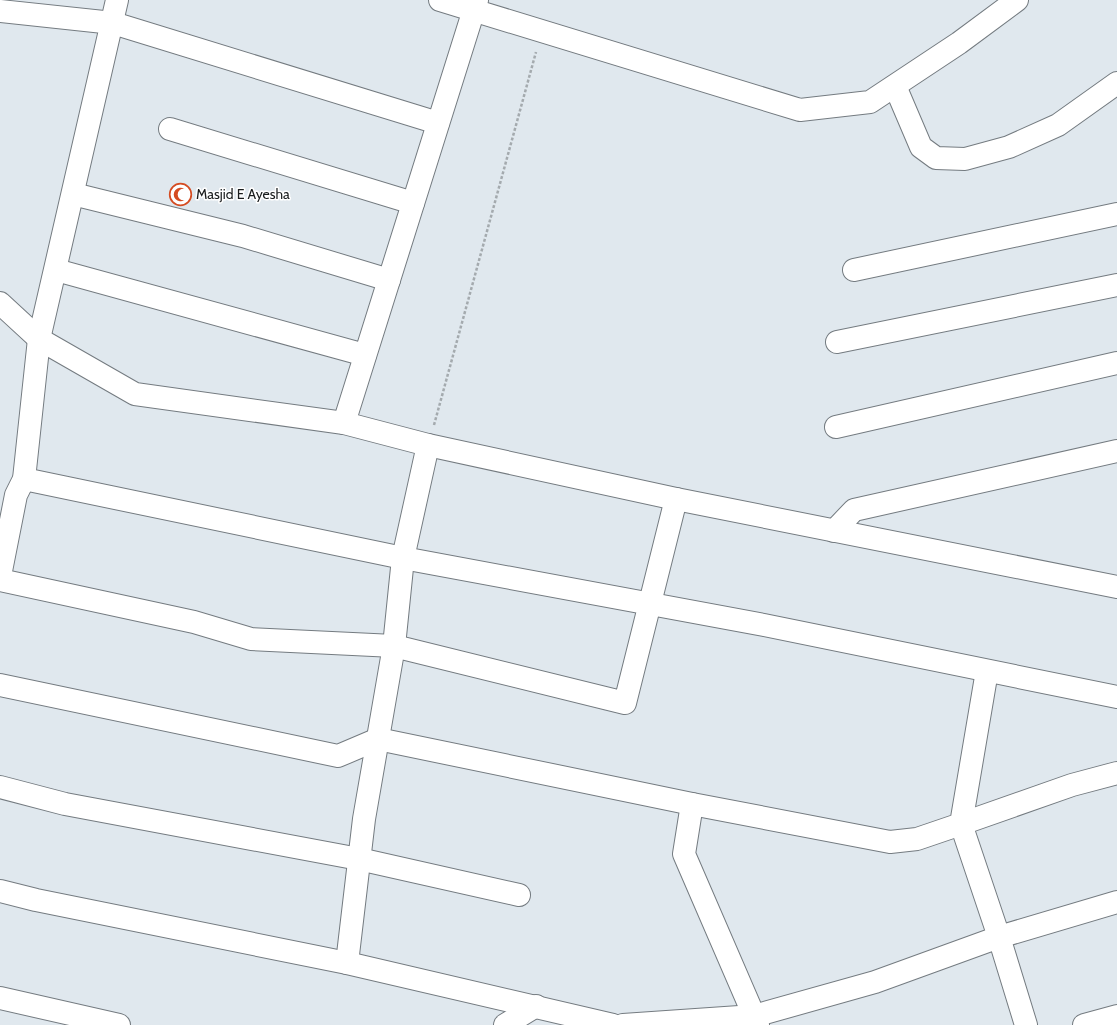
<svg xmlns="http://www.w3.org/2000/svg" width="1117" height="1025" font-family="Cabin,sans-serif">
  <rect width="100%" height="100%" fill="#e0e8ee"/>
  <g fill="none" stroke-linecap="round" stroke-linejoin="round">
    <defs>
      <g id="street">
        <path d="M440,0L800,110L870,102L959,43L1017,0"/>
        <path d="M0,11L113,23L438,123"/>
        <path d="M895,86L921,147L936,158L965,159L1009,147L1058,125L1117,83"/>
        <path d="M170,129L413,203"/>
        <path d="M73,194L243,236L389,280"/>
        <path d="M56,270L365,355"/>
        <path d="M854,270L1117,214"/>
        <path d="M0,303L39,339L135,394L344,423L428,445L676,499L1117,587"/>
        <path d="M837,342L1117,285"/>
        <path d="M344,423L477,0"/>
        <path d="M836,427L1117,363"/>
        <path d="M24,479L403,558L764,625L1117,697"/>
        <path d="M834,531L854,510L1117,451"/>
        <path d="M0,576L16,495L24,479L39,339L117,0"/>
        <path d="M0,580L194,622L251,639L394,646L625,703L676,499"/>
        <path d="M0,685L338,756L378,739L692,804L890,842L917,839L961,824L987,671"/>
        <path d="M0,787L65,804L359,859L519,895"/>
        <path d="M692,804L684,854L758,1025"/>
        <path d="M0,891L36,900L347,963L613,1025"/>
        <path d="M347,963L364,819L394,646L403,558L428,445"/>
        <path d="M0,998L119,1025"/>
        <path d="M505,1025L536,1006"/>
        <path d="M623,1025L754,1016L875,982L999,937L1117,902"/>
        <path d="M1026,1025L999,937L961,824L1072,785L1117,773"/>
        <path d="M1084,1025L1117,1016"/>
      </g>
    </defs>
    <!-- street casing -->
    <use href="#street" stroke="#747b80" stroke-width="24"/>
    <!-- path -->
    <path stroke="#a4aaae" stroke-width="2.5" stroke-dasharray="3 2" stroke-linecap="butt" d="M434,425L536,52"/>
    <!-- street -->
    <use href="#street" stroke="#fff" stroke-width="22"/>
  </g>
  <!-- icons -->
  <defs>
    <symbol id="mosque-ring" viewBox="-11 -11 22 22"><circle r="9.5" fill="#fff" stroke="#d54c22" stroke-width="1.5"/><path d="M3.5-4.9A6 6 0 1 0 3.5 4.9A5 5 0 1 1 3.5-4.9Z" fill="#d54c22"/></symbol>
  </defs>
  <g fill-rule="evenodd">
    <use href="#mosque-ring" x="168" y="182" width="25" height="25"/>
  </g>
  <g text-anchor="middle" dominant-baseline="central" stroke-width="3" stroke-linejoin="round" paint-order="stroke">
    <!-- poi labels -->
    <g font-size="14" fill="#191c1d" stroke="#fff" text-anchor="start">
      <text x="196" y="194">Masjid E Ayesha</text>
    </g>
  </g>
</svg>
